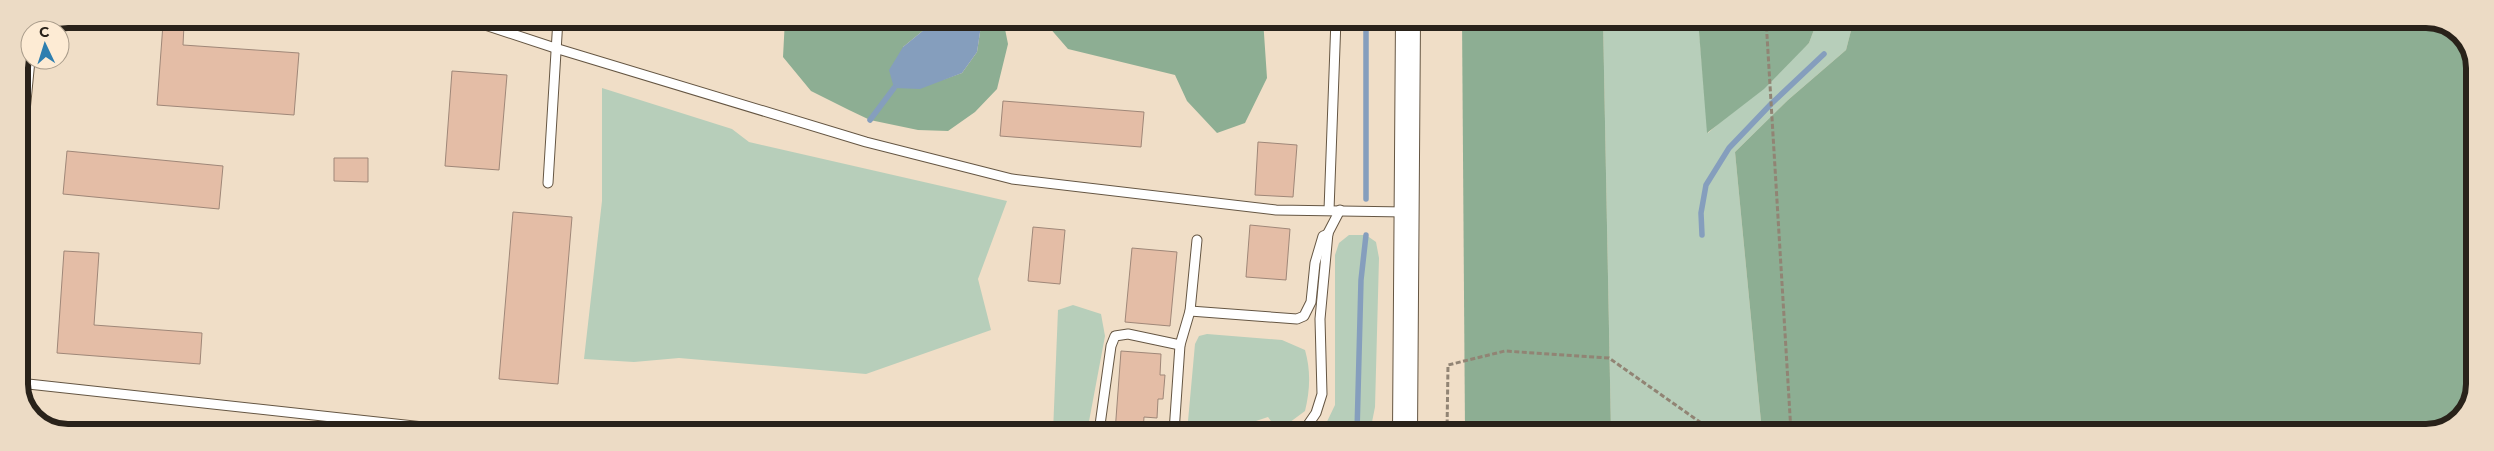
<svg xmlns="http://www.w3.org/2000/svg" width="2494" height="451" font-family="Montserrat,sans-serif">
  <rect width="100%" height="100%" fill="#f0dec7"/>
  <!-- green -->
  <g fill="#b7ceba">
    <path d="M1603,19H1698L1708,133L1809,43L1818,19H1854L1846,50L1788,100L1735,152L1762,432H1611Z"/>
    <path d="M602,88L732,129L749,142L1007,201L978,279L991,330L866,374L679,358L634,362L584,359L602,201Z"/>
    <path d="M1349,235H1366L1376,242L1379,258L1375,407L1370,432H1322L1335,405V255L1339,243Z"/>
    <path d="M1073,305L1101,314L1105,336L1087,432H1053L1058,310Z"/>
    <path d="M1207,334L1282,340L1305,350C1311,371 1310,390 1305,411L1278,431L1268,417L1247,424L1249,432H1187L1195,344L1199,336Z"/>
  </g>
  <!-- forest -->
  <g fill="#8dae93">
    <path d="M785,19H929L925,29L903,47L942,80L962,73L977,52L982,19H1003L1008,44L997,89L975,112L948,131L918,130L870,120L849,110L811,91L783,57Z"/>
    <path d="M1042,19H1263L1267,78L1245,123L1217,133L1187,101L1175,75L1068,49Z"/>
    <path d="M1462,19H1603L1611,432H1465Z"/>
    <path d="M1698,19H1818L1809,43L1764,89L1707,133Z"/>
    <path d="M1854,19H2433L2461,33L2475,61V390L2459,420L2427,432H1762L1735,152L1788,100L1846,50Z"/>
  </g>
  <!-- water -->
  <path fill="#859ebd" d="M929,19H982L977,52L962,73L920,89L894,88L889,70L903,47L925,29Z"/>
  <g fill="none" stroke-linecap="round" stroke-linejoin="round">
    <!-- stream -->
    <g stroke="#859ebd" stroke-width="5.5">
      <path d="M1366,19V199"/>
      <path d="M870,120L894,88"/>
      <path d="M1702,235L1701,213L1706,185L1729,148L1771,104L1824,54"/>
      <path d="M1357,432L1361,280L1366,235"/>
    </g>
  </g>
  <!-- building -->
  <g fill="#e4bda6" stroke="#9f8778">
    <path d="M163,24L184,25L183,45L299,53L294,115L157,105Z"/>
    <path d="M452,71L507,75L499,170L445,166Z"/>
    <path d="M1003,101L1144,112L1141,147L1000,136Z"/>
    <path d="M1258,142L1297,145L1293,197L1255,195Z"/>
    <path d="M67,151L223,166L219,209L63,194Z"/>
    <path d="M334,158H368V182L334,181Z"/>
    <path d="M513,212L572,217L558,384L499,379Z"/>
    <path d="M1250,225L1290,229L1286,280L1246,277Z"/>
    <path d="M1033,227L1065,230L1060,284L1028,281Z"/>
    <path d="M1132,248L1177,252L1170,326L1125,322Z"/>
    <path d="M64,251L99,253L94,325L202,333L200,364L57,353Z"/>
    <path d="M1121,351L1161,354L1160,375H1165L1163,399H1158L1157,418L1144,417L1143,432H1115Z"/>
    <path d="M224,427L283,432H224Z"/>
  </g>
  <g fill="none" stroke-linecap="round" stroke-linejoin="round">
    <defs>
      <g id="lane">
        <path d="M467,19L555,48L866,142L1012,179L1276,210L1406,212"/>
        <path d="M19,173L30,60"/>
        <path d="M548,183L558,19"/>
        <path d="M1329,210L1336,19"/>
        <path d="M1190,311L1297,319L1304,316L1311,302L1315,263L1323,236L1328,234"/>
        <path d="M19,383L469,432"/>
        <path d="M1099,432L1111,346L1115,336L1128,334L1180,345"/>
        <path d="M1174,432L1180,345L1190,311L1197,240"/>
        <path d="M1303,432L1316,413L1322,394L1320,319L1328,233L1340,210"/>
      </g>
      <path id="secondary" d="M1405,432L1408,19"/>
    </defs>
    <!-- lane casing -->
    <use href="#lane" stroke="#655643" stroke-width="11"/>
    <!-- secondary casing -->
    <use href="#secondary" stroke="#655643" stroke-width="26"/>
    <!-- path -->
    <g stroke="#918474" stroke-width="3" stroke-dasharray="5 2.5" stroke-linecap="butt">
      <path d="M1766,19L1791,432"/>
      <path d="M1447,432L1448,365L1505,351L1609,358L1714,432"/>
    </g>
    <!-- lane -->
    <use href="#lane" stroke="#fff" stroke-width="9"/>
    <!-- secondary -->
    <use href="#secondary" stroke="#fff" stroke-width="24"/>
  </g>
  <!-- crop -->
  <path d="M0 0H2494V451H0ZM68 28H2426A40 40 0 0 1 2466 68V384A40 40 0 0 1 2426 424H68A40 40 0 0 1 28 384V68A40 40 0 0 1 68 28Z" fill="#ecdbc5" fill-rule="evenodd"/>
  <path fill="none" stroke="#29221a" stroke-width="6" d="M68 28H2426A40 40 0 0 1 2466 68V384A40 40 0 0 1 2426 424H68A40 40 0 0 1 28 384V68A40 40 0 0 1 68 28Z"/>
  <!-- north arrow -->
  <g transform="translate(45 45) rotate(356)"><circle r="24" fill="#fdebd4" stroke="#a89b8a"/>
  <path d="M0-4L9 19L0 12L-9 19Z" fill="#2e7eaf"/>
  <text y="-8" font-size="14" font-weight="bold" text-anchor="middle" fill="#29221a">С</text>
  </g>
</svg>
